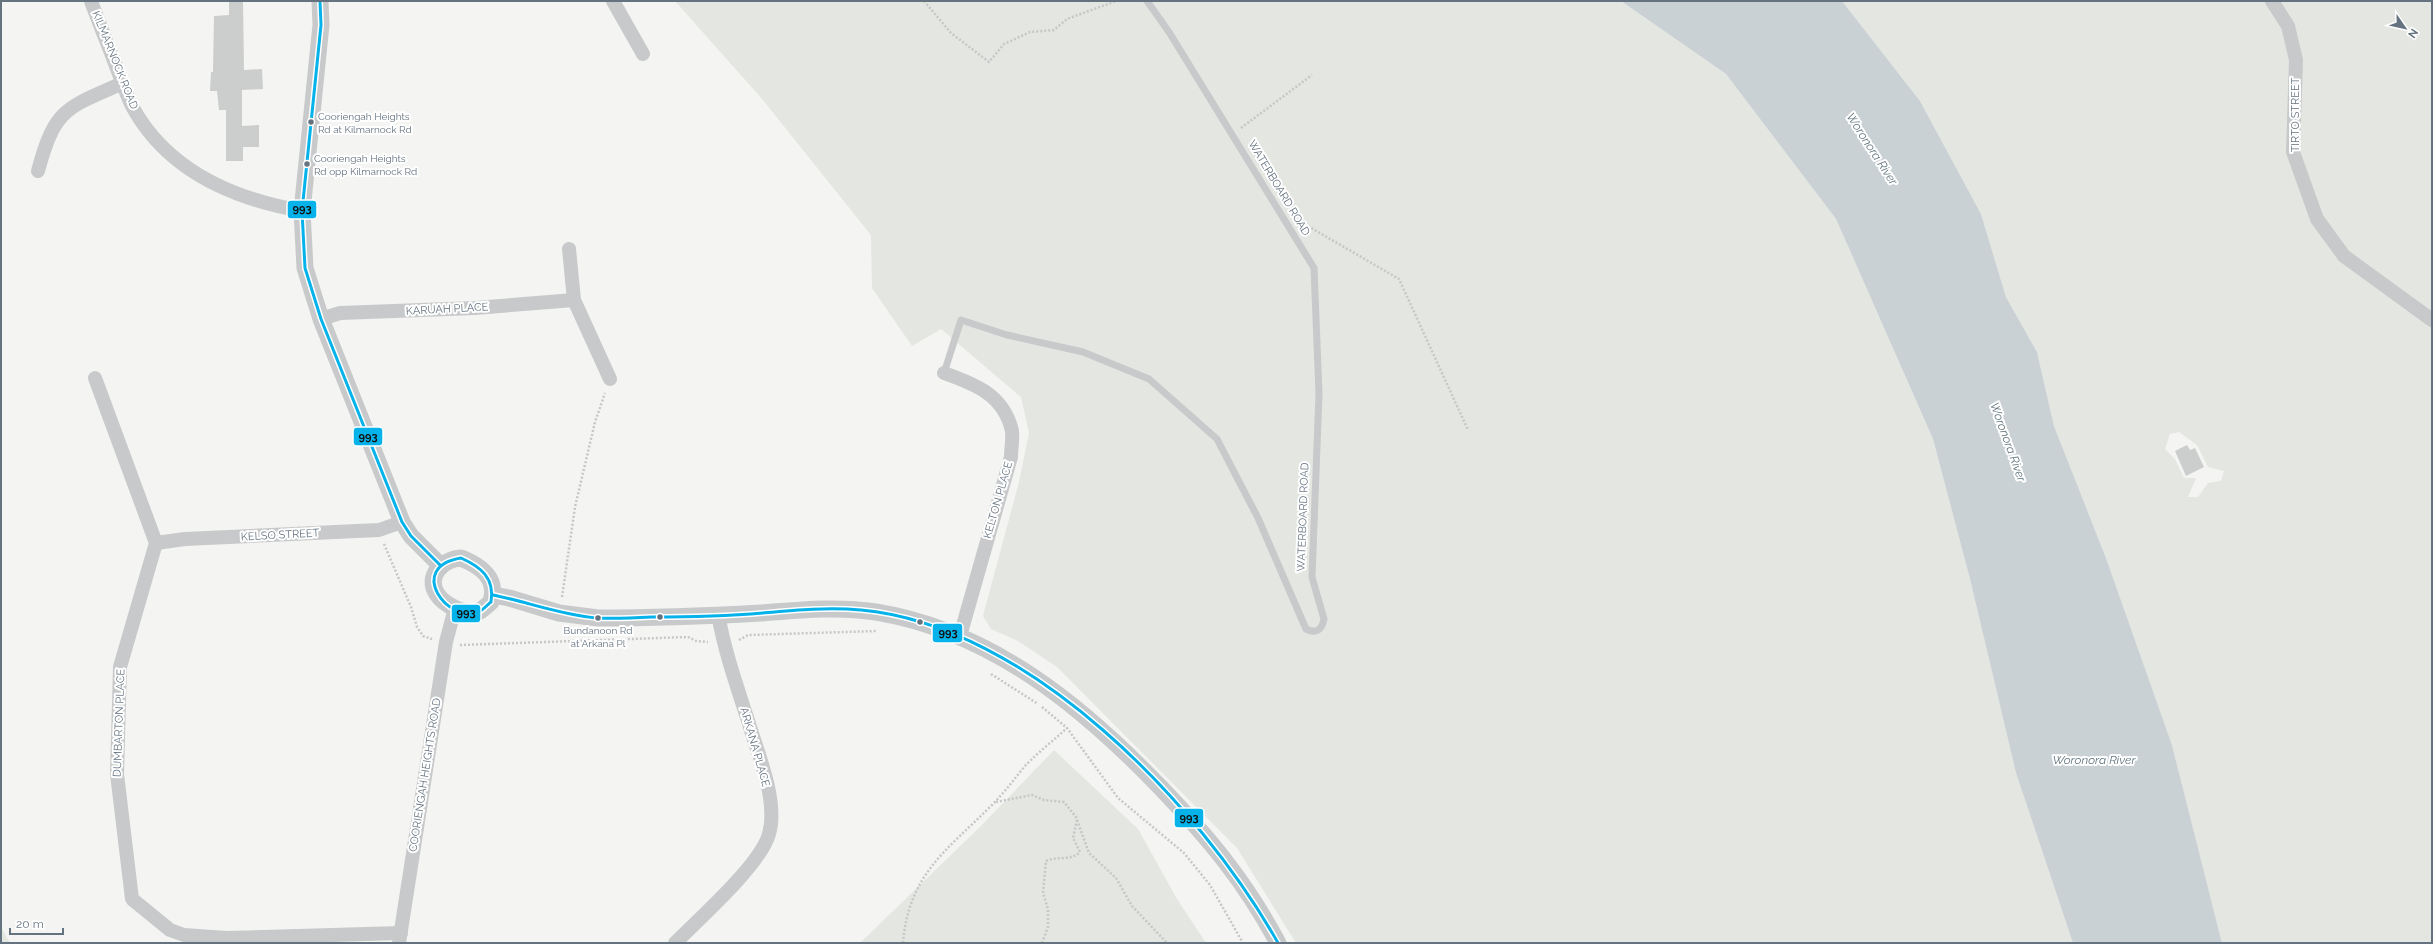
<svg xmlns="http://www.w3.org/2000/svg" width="2433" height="944" font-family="Raleway,sans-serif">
  <rect width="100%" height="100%" fill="#f4f4f2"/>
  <!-- green -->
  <g fill="#e4e6e1" fill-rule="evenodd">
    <path d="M675,1H1621L1726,74L1836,219L1933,439L1970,579L2016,773L2073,943H1296L1237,848L1057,667L1018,641L991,629L983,616L1019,482L1029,433L1021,397L941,329L912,346L872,288L871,235L763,100Z"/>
    <path d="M1842,1H2432V943H2222L2172,745L2106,558L2054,426L2037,352L2006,297L1981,214L1920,101ZM2179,432L2197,445L2208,467L2224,471L2221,481L2208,483L2198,497H2188L2196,478H2184L2175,459L2165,449L2170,434Z"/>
    <path d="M1054,750L1138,829L1177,899L1206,943H860L981,826Z"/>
    <path d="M1,927L10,943H1Z"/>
  </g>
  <!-- water -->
  <path fill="#cad1d4" d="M1621,1H1842L1920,101L1981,214L2006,297L2037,352L2054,426L2106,558L2172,745L2222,943H2073L2016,773L1970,579L1933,439L1836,219L1726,74Z"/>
  <!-- building -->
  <g fill="#cccdcd">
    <path d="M229,1H243L244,70L262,69L263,89L242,90V126L259,125V147H243V161H226V110H219L217,91H210L211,72H213L214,16L229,15Z"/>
    <path d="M2187,445L2190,450L2195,448L2204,467L2186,476L2175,451Z"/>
  </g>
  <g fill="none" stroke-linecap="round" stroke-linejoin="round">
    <!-- path -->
    <g stroke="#c6c7c8" stroke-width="2.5" stroke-dasharray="2 2" stroke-linecap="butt">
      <path d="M924,1L951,33L989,62L1004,44L1030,32L1054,30L1067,19L1116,1"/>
      <path d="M1241,128L1312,75"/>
      <path d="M1301,222L1399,279L1468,430"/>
      <path d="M384,544L411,607L417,627L423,636L432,639"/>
      <path d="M562,597L575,507L595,422L605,393"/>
      <path d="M739,640L748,635L876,631"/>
      <path d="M460,645L688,637L696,641L708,642"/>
      <path d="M991,674L1038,704"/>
      <path d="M1042,707L1067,728L1118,798L1184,853L1210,885L1243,943"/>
      <path d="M996,802L1032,795L1044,800L1064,802L1076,817L1089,853L1116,878L1132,906L1167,943"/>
      <path d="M903,943C909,874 946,851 991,806C1003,794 1013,781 1024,767C1037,753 1053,741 1067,728"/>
      <path d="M1042,943L1048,927V909L1043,893L1046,861C1057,856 1071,861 1080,852L1073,838L1077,820"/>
    </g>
    <!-- service -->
    <path stroke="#c8c9ca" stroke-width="7" d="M944,373L961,320L1007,335L1083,352L1149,379L1217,439L1258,518L1306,629C1316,634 1322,630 1324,619L1312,577L1319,394L1314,268L1169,32L1147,1"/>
    <!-- minor -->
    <g stroke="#c8c9ca" stroke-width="14">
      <path d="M91,1C99,23 108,45 116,66C121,79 126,94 132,106C167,171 233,199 302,211"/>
      <path d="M613,1L643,54"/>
      <path d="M2272,1L2288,26L2296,60L2293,152L2317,219L2344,256L2432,320"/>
      <path d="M38,171C55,108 66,108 123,83"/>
      <path d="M569,249L574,300L610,379"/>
      <path d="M321,319L340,313L475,308L574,300"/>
      <path d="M944,373C975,384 1004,395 1012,431C1013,439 1011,449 1011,457L960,636"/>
      <path d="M95,378L156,543L120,667L117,774L132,899L170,930L184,935L227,938L401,933"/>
      <path d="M156,543L185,539L379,530L402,522"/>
      <path d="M399,943L446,642L455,608"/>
      <path d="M675,943C699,919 761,864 769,834C778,803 760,759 751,730C739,692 725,654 718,614"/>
    </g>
    <!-- tertiary -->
    <g stroke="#c8c9ca" stroke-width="17">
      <path d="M320,1L321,25L302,211L305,268L321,319L402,522L411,536L440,565"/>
      <path d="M461,558C481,566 498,578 491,602C487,605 483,610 478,612C466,616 444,605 437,594C425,576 443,559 461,558Z"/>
      <path d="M493,595L509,598L559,613L598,618C652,618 707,616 761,613C800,610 837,606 876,612C991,631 1081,705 1160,787C1208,837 1245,881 1278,943"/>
    </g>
    <defs>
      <g id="bus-1">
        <path d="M320,1L321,25L302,211L305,268L321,319L402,522L411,536L440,565"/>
        <path d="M461,558C481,567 495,578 491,602C487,605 483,610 479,612C447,624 406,567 461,558Z"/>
        <path d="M493,595C528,602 561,615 597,618C615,619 634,618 652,617C689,617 727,616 763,613C796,610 828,607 861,610C1028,625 1200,804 1278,943"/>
      </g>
    </defs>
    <!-- bus-1 casing -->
    <use href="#bus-1" stroke="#fff" stroke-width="6"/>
    <!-- bus-1 -->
    <use href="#bus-1" stroke="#05b2ea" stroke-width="3"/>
  </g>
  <!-- markers -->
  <g fill="#657381" stroke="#fff" stroke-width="1.5">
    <circle cx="311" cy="122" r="3.5"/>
    <circle cx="307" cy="164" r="3.5"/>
    <circle cx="660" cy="617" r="3.5"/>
    <circle cx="598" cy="618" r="3.5"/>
    <circle cx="920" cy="622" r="3.5"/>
  </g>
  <g text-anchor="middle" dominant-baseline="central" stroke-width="4" stroke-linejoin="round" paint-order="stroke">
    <!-- bus labels -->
    <g font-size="10" fill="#657381" stroke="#fff" text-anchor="start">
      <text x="318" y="116">Cooriengah Heights<tspan x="318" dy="13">Rd at Kilmarnock Rd</tspan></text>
      <text x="314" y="158">Cooriengah Heights<tspan x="314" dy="13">Rd opp Kilmarnock Rd</tspan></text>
      <text x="598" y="630" text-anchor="middle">Bundanoon Rd<tspan x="598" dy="13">at Arkana Pl</tspan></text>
    </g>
    <!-- street labels -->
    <g font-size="11" fill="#657381" stroke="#fff">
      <text transform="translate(115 60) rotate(68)">KILMARNOCK ROAD</text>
      <text transform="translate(2295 115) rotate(-90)">TIRTO STREET</text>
      <text transform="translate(1279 188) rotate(59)">WATERBOARD ROAD</text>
      <text transform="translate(447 309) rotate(-3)">KARUAH PLACE</text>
      <text transform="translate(998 500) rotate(-74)">KELTON PLACE</text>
      <text transform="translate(1303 517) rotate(-88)">WATERBOARD ROAD</text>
      <text transform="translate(280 535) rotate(-3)">KELSO STREET</text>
      <text transform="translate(119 723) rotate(-88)">DUMBARTON PLACE</text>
      <text transform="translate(755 747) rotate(74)">ARKANA PLACE</text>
      <text transform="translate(425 775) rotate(-81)">COORIENGAH HEIGHTS ROAD</text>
    </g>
    <!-- water labels -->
    <g font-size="12" font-style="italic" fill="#61757e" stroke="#fff">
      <text transform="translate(1872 149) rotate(57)">Woronora River</text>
      <text transform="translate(2008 442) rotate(70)">Woronora River</text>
      <text x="2094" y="760">Woronora River</text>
    </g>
  </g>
  <g stroke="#fff" stroke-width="1.5">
    <rect x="287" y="200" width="30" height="19" rx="4" fill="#05b2ea"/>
    <rect x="353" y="427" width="30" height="19" rx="4" fill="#05b2ea"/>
    <rect x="451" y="604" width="30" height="19" rx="4" fill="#05b2ea"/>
    <rect x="932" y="623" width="31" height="20" rx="4" fill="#05b2ea"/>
    <rect x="1174" y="808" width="30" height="20" rx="4" fill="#05b2ea"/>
  </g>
  <g font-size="11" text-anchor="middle" font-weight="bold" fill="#111">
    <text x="302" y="213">993</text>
    <text x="368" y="441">993</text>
    <text x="466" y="617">993</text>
    <text x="948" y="637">993</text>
    <text x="1189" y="822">993</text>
  </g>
  <!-- border -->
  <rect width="2433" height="944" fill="none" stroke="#657381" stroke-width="4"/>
  <!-- north arrow -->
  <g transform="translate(2405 28) rotate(124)" stroke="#ffffff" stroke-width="3" paint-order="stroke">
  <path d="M0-3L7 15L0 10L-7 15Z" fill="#657381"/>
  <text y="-6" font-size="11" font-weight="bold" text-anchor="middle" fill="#657381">N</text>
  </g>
  <!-- scale -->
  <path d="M10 928v6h53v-6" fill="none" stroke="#657381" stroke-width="2"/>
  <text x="16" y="928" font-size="12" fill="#657381" stroke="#ffffff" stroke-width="3" paint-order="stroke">20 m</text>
</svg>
